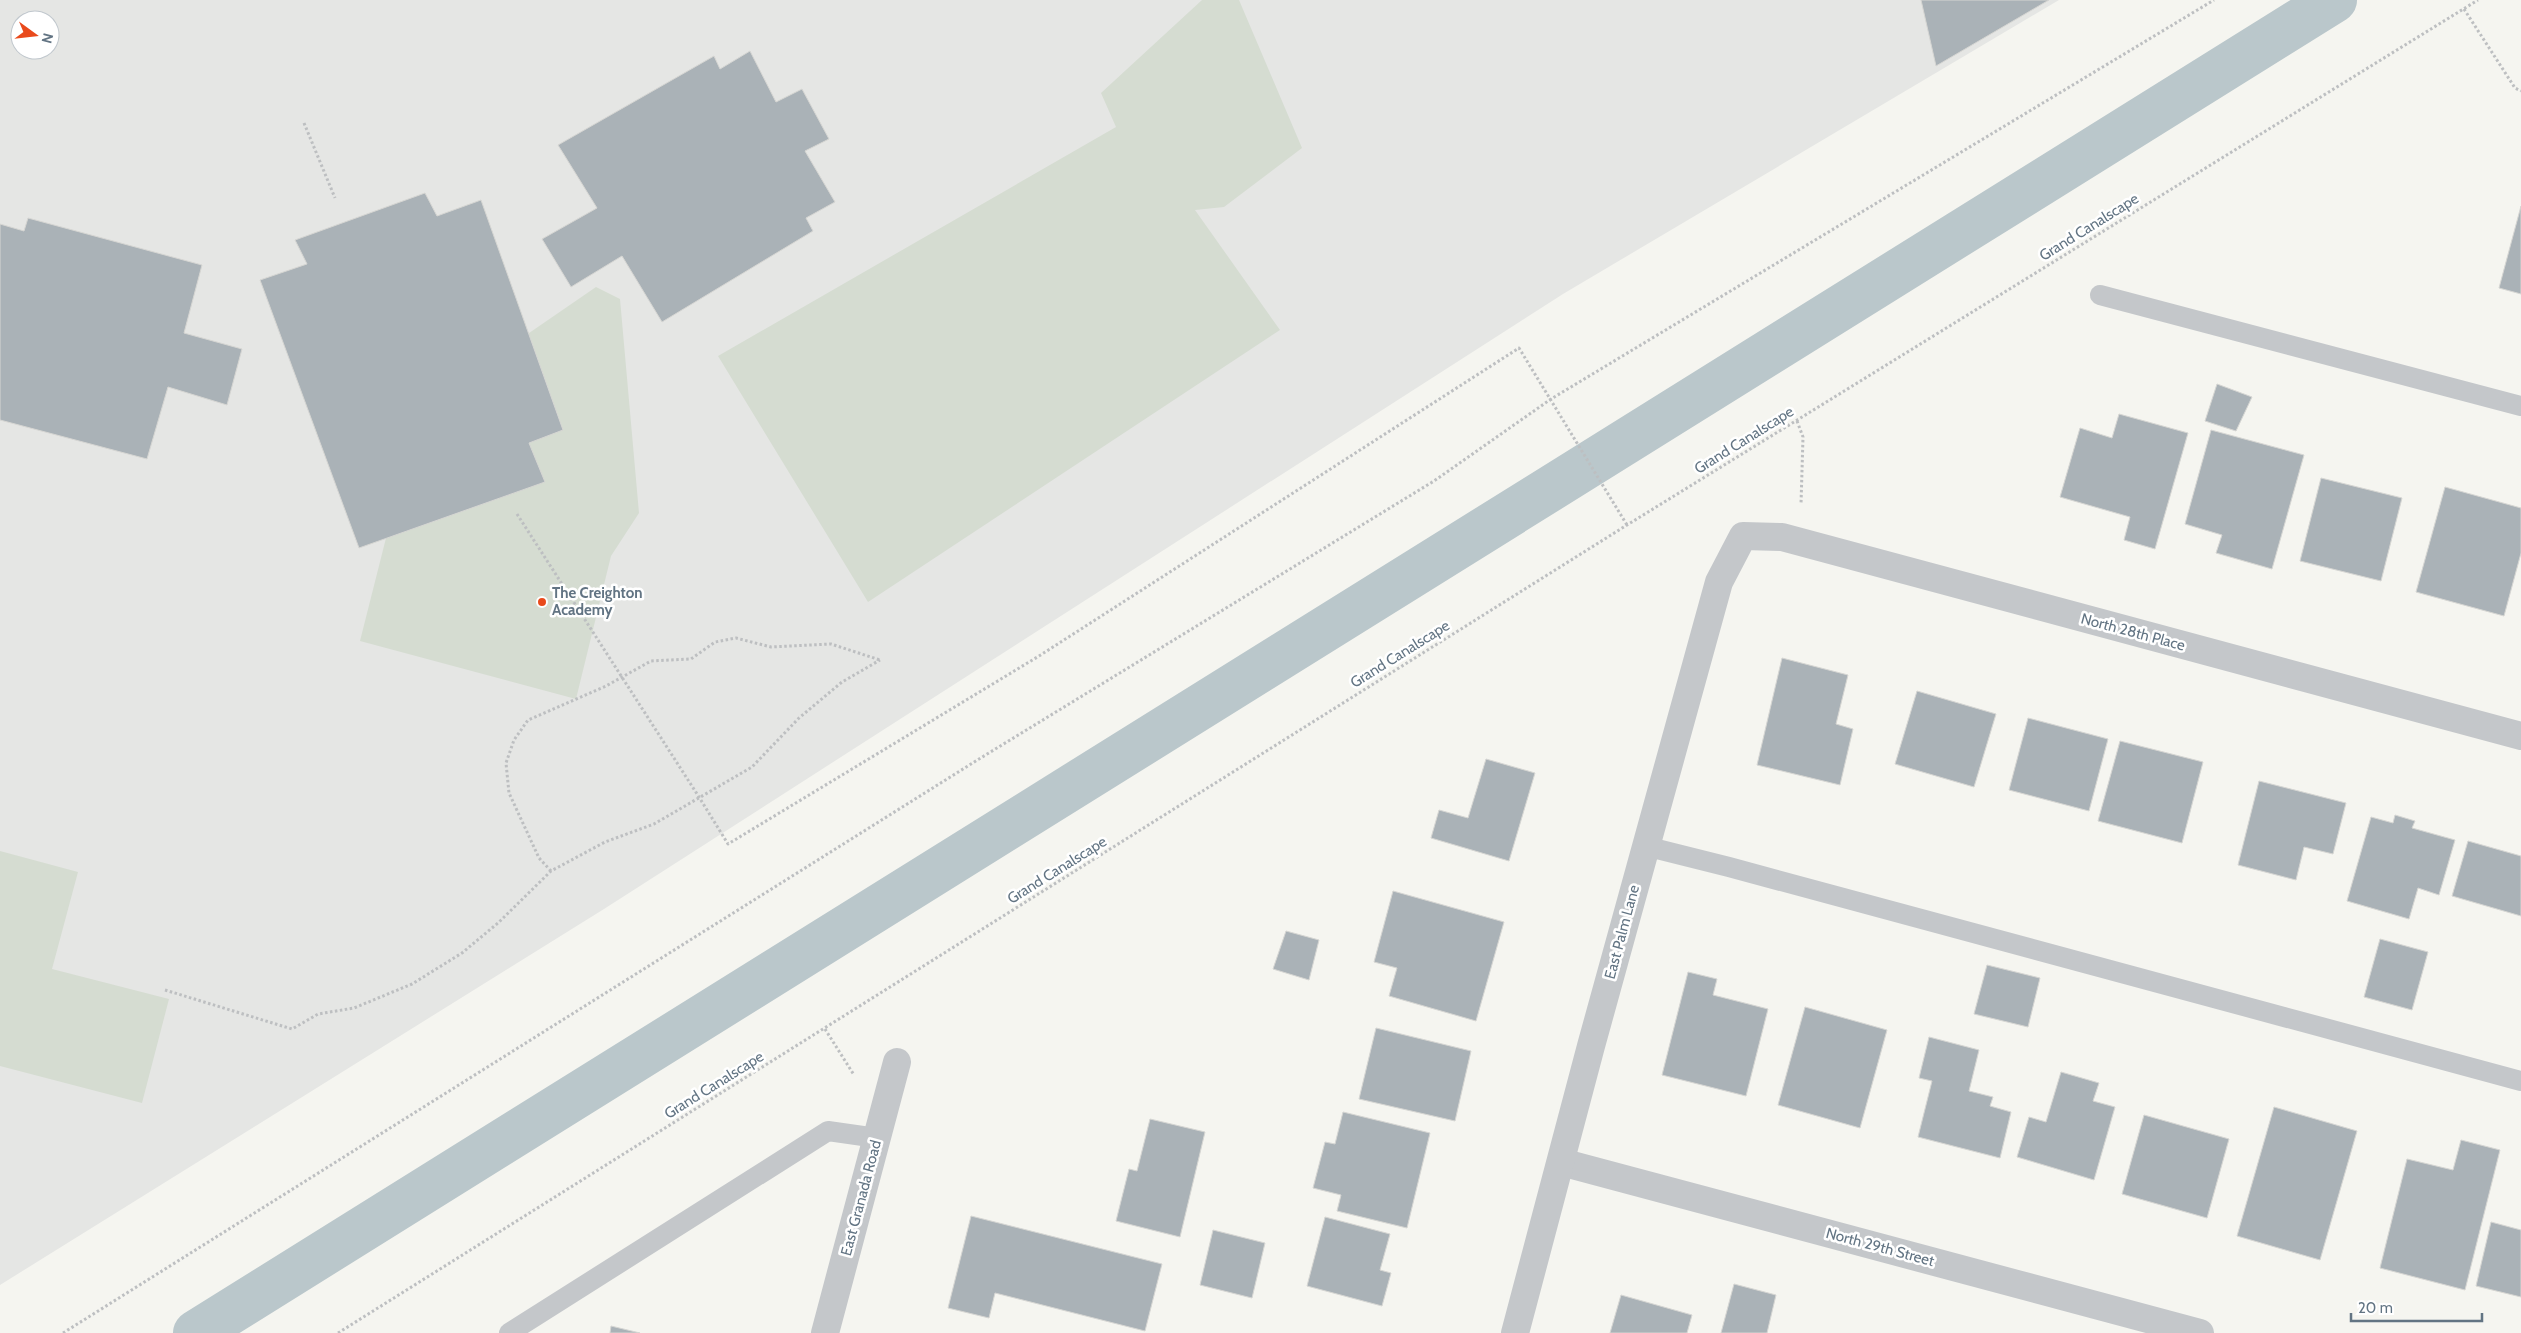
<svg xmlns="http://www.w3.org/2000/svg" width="2521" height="1333" font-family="Cabin,sans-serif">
  <rect width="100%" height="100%" fill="#f5f5f0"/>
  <!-- built -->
  <path fill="#e5e6e4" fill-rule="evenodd" d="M0,0H2059L1563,294L604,909L0,1285ZM20,20H50V50H20Z"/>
  <!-- green -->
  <g fill="#d5dcd1">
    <path d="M1202,0H1239L1302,148L1224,207L1195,210L1280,330L868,602L718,356L1116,127L1101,93Z"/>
    <path d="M596,287L620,299L639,513L611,556L576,699L360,641L408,451L487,362Z"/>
    <path d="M0,851L78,872L52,969L169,999L142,1103L0,1066Z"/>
  </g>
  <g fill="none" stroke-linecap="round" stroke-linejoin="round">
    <!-- canal -->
    <path stroke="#bac7cb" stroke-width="46" d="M196,1333L2334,0"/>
  </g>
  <!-- building -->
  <g fill="#aab2b7" stroke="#d6d6d3">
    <path d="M1921,0H2049L1936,66Z"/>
    <path d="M750,51L776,102L802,89L829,139L805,151L835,202L806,218L813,231L662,322L622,256L571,287L542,239L597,208L558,145L714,56L720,69Z"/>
    <path d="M425,193L437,216L481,200L563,430L529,443L545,482L359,548L260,280L307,264L295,240Z"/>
    <path d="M2521,206V294L2499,288Z"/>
    <path d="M28,218L202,265L184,333L242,349L227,405L168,387L147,459L0,420V224L24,231Z"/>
    <path d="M2217,384L2252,397L2236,431L2205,421Z"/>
    <path d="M2119,414L2188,433L2155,549L2124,540L2130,517L2060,497L2080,428L2112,438Z"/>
    <path d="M2211,430L2304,455L2272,569L2216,553L2222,535L2185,524Z"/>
    <path d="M2321,478L2402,498L2381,581L2300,561Z"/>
    <path d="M2445,487L2521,508V553L2504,616L2416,592Z"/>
    <path d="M1782,658L1848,675L1836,724L1853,729L1840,785L1757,765Z"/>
    <path d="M1917,691L1996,714L1974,787L1895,764Z"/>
    <path d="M2028,718L2108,739L2089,811L2009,790Z"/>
    <path d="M2120,741L2203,762L2182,843L2098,821Z"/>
    <path d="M1486,759L1535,773L1509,861L1431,838L1439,810L1468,818Z"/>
    <path d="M2259,781L2346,803L2333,854L2304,847L2296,880L2238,865Z"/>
    <path d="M2395,815L2415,821L2412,828L2455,840L2439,895L2418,888L2409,919L2347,901L2371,817L2393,823Z"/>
    <path d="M2468,841L2521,856V916L2452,896Z"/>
    <path d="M1393,891L1504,922L1476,1021L1389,996L1397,968L1374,962Z"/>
    <path d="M1286,931L1319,940L1309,980L1273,969Z"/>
    <path d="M2380,939L2428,952L2412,1010L2364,997Z"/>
    <path d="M1987,965L2040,978L2028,1027L1974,1014Z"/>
    <path d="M1688,972L1717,979L1713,995L1768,1009L1746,1096L1662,1075Z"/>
    <path d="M1805,1007L1887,1030L1860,1128L1778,1105Z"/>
    <path d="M1376,1028L1471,1051L1455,1121L1359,1099Z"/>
    <path d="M1929,1037L1979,1050L1969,1091L1993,1097L1990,1106L2011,1112L2000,1158L1918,1137L1932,1081L1919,1078Z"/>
    <path d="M2061,1072L2099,1083L2093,1101L2115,1107L2094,1180L2017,1157L2029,1117L2046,1122Z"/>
    <path d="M2274,1107L2357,1131L2320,1260L2237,1236Z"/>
    <path d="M1343,1112L1430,1133L1407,1228L1337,1211L1341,1195L1313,1188L1325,1142L1335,1144Z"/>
    <path d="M2144,1115L2229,1139L2207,1218L2122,1194Z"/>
    <path d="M1150,1119L1205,1132L1180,1237L1116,1221L1129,1169L1137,1171Z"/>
    <path d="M2461,1140L2500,1150L2465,1290L2380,1268L2407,1159L2453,1170Z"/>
    <path d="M971,1216L1162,1264L1145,1331L995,1293L989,1318L948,1308Z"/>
    <path d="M1325,1217L1390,1234L1380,1270L1391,1273L1382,1306L1307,1286Z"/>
    <path d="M2491,1222L2521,1230V1297L2476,1286Z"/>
    <path d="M1213,1230L1265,1243L1252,1298L1200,1285Z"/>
    <path d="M1734,1284L1776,1295L1767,1333H1721Z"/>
    <path d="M1621,1295L1692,1315L1687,1333H1610Z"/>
    <path d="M611,1326L640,1333H610Z"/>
  </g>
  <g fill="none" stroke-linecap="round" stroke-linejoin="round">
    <!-- path -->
    <g stroke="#bdbfc1" stroke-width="3" stroke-dasharray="2.5 2.5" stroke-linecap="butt">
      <path d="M2464,9L2515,88L2521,91"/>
      <path d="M304,123L335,198"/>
      <path d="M1797,421L1803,437L1801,504"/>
      <path d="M517,514L699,797L728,844L1039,656L1519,348L1627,525"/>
      <path d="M551,871L539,858L509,793L506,763L514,740L528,720L606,686L651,661L691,659L715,642L736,638L771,647L831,644L880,660"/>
      <path d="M165,990L292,1029L318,1014L354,1008L412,984L462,953L498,923L551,871L605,842L654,824L752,767L799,718L842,682L880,660"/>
      <path d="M825,1029L854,1075"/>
      <path d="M63,1333L979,759L1434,481L1551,399L2214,0"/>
      <path d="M338,1333L1627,525L2478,0"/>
    </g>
    <!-- service -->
    <g stroke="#c4c7ca" stroke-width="20">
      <path d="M2100,295L2521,406"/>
      <path d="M1645,846L1729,867L2521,1081"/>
      <path d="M509,1333L828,1131L877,1138"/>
    </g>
    <!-- minor -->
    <g stroke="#c4c7ca" stroke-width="28">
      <path d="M1561,1162L2200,1333"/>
      <path d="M825,1333L897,1062"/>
      <path d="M1515,1333L1591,1046L1719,582L1743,536L1782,537L2521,736"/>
    </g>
  </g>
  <!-- markers -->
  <circle fill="#e94a1c" stroke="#fff" stroke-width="2" cx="542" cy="602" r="5"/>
  <g text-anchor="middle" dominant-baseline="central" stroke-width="5" stroke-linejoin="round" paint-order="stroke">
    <!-- street labels -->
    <g font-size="15" fill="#627483" stroke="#fff">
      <text transform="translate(2089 227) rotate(-32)">Grand Canalscape</text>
      <text transform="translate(1744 440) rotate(-32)">Grand Canalscape</text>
      <text transform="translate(2133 632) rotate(15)">North 28th Place</text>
      <text transform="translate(1400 654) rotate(-32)">Grand Canalscape</text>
      <text transform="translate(1057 870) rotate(-32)">Grand Canalscape</text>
      <text transform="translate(1622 932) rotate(-75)">East Palm Lane</text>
      <text transform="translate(714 1085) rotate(-32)">Grand Canalscape</text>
      <text transform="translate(861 1198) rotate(-75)">East Granada Road</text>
      <text transform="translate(1880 1247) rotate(15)">North 29th Street</text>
    </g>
    <!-- poi labels -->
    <g font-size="15" font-weight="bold" fill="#627483" stroke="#fff" text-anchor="start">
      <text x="552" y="593">The Creighton<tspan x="552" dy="17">Academy</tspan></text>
    </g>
  </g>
  <!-- north arrow -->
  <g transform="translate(35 35) rotate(105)"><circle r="24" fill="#ffffff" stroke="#c0c7cd"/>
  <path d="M0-4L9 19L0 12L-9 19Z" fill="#e94a1c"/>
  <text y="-8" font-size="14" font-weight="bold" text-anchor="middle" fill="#627483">N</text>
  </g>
  <!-- scale -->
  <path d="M2351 1313v8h131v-8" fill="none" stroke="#627483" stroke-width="2.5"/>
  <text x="2358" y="1313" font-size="15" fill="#627483" stroke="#ffffff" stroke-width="4" paint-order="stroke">20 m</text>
</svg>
